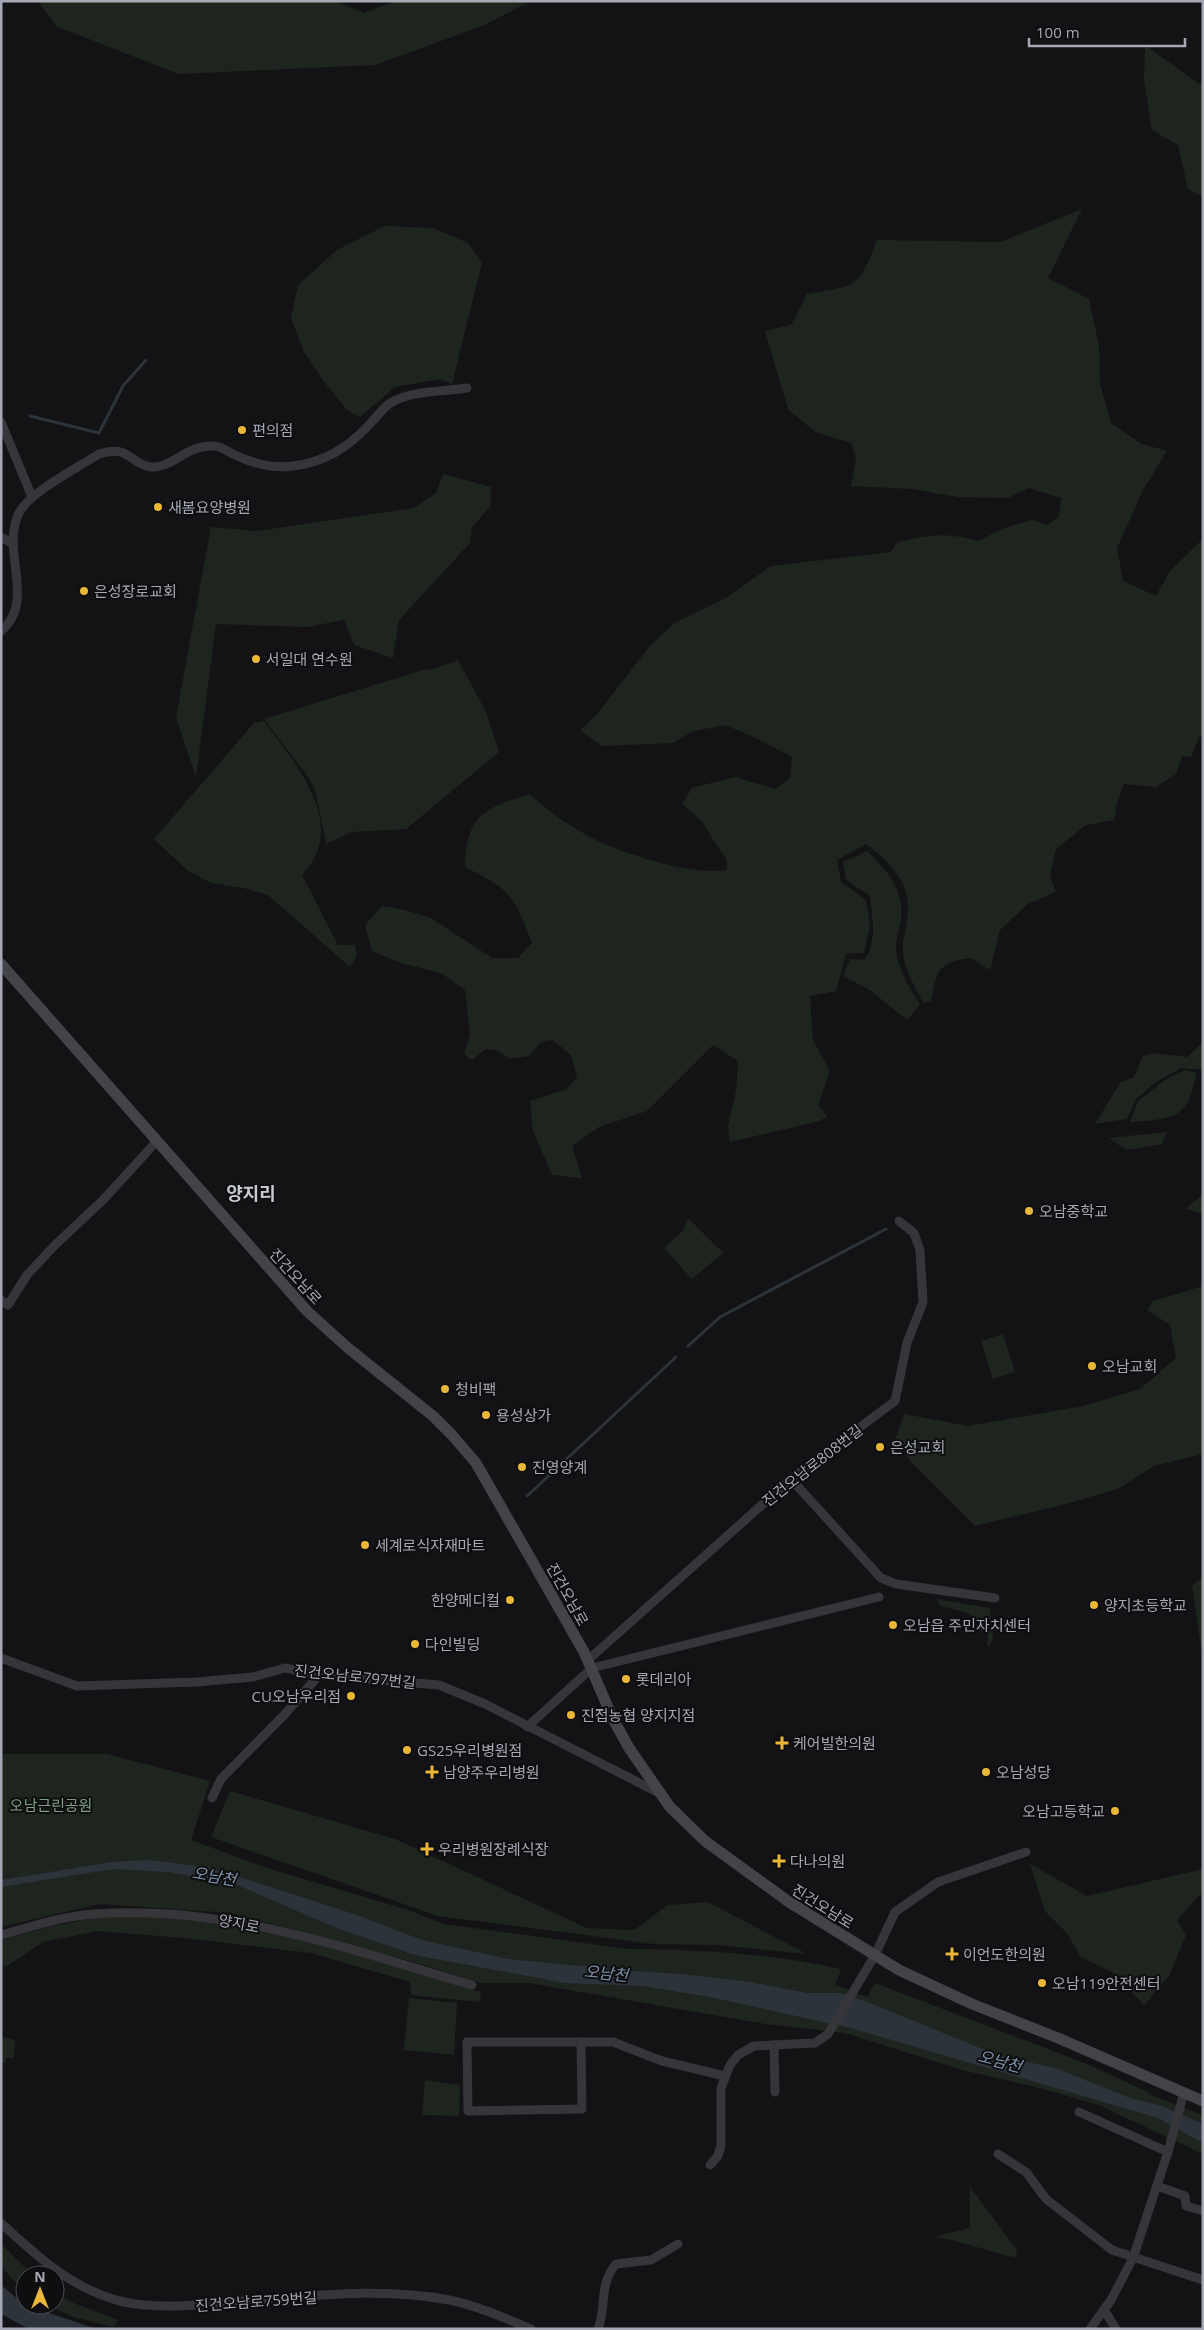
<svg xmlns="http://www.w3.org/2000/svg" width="1204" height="2330" font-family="'Open Sans','Noto Sans KR',sans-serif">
  <rect width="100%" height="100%" fill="#131315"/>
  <!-- green -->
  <g fill="#1e251f">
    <path d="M38,1H336L364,13L395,1H531L482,26L375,65L178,74L56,26Z"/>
    <path d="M1145,45L1198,83L1203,84V197L1188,189L1178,145L1152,130L1144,80Z"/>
    <path d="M1082,209L1048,278L1089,299L1099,346L1100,384L1111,423L1142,444L1167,451L1143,490L1117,548L1123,581L1156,596L1170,571L1203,539V735L1199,737L1191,757L1182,756L1176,774L1156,787L1124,784L1117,803L1114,820L1086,825L1056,849L1050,876L1056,892L1028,904L1000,930L990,970L971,958C938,962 937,970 931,1001L923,1003C915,986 903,968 903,949C903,934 909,920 908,906C908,879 886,859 866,844L837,860L841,882L866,900L870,926L864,953L846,954L836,991L810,996L813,1040L830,1071L818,1105L827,1116L820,1121L730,1142L728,1126L736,1091L738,1061L713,1045L647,1111L599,1127L572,1146L582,1178L552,1175L532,1128L530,1101L567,1089L577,1077L571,1055L553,1040L541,1042L529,1056L510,1059L498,1051L486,1049L472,1060L464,1054L470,1035L465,990L441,973L401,963L372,951L365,925L382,906L405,910L431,918L492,958H518L532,943C514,895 511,890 465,867C466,815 484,809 529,794C550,812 572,828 596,840C628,855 692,876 727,870V860L715,843L702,821L682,804L692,788L735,777L776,789L790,778L792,757L754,737L725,725L694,731L672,743L602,746L580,730L598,713L649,647L674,623L726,598L771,566L891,552L897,542C929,535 947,532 979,541L1004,528L1032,520L1048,525L1059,516L1061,498L1029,488L1008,498L958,497L912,489L851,486L856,458L851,443L815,432L788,409L765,331L791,325L807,294C857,285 858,290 877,240L1000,242Z"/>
    <path d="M385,226L433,228L468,243L482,263L452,384L440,379L395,387L360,417L347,410L325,383L304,352L291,318L298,285L337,250Z"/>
    <path d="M443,474L491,487L490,507L472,527L470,543L399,620L393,658L354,645L344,620L307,627L216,624L196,777L176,717L211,527L257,531L414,508L436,493Z"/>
    <path d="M458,660L486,712L499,752L406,829L352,832L326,844L316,793L309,778L264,719L423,670L434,669Z"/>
    <path d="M264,721C290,757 339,811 314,859C311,865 305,870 302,875L338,945H355L357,955L350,967L268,895L244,888L211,883L188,871L154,839L254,723Z"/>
    <path d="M867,851C886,870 904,888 901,917C900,928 895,941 896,952C899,971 910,988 920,1005L907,1020L870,990L843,976L850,959L864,960C878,942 872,917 870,896L846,880L843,862Z"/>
    <path d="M1203,1042V1070L1181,1068L1156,1082L1136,1099L1127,1119L1095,1124L1120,1083L1134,1077L1143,1056L1152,1053L1187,1057Z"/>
    <path d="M1185,1070L1196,1073C1189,1119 1173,1119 1130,1122L1138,1101L1165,1080Z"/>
    <path d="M1167,1132L1162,1144L1126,1150L1109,1138Z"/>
    <path d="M1203,1194V1214L1186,1209Z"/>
    <path d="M688,1218L723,1253L692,1279L664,1248L682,1232Z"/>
    <path d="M1203,1286V1454L1154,1466L1120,1488L1070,1503L975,1526L912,1463L895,1440L904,1414L968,1426L1083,1406L1140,1389L1176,1358L1170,1325L1147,1310L1153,1301Z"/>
    <path d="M1003,1334L1015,1372L993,1379L981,1341Z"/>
    <path d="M1203,1577V1660L1192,1586Z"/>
    <path d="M936,1599L990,1608L993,1639L988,1648L987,1626L968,1613L941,1606Z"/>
    <path d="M1,1754H107L210,1781L191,1840L267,1868L408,1910L444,1924L628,1949C698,1949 772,1954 841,1969L835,1985L867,1997L875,1983L1087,2064L1152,2094L1146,2093L1195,2112L1203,2116V2154L1101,2106L1044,2089L962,2070L845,2033L765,2024L529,1983H482L414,1962L231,1913L99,1904L1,1927Z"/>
    <path d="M230,1791L395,1839L587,1928L634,1930L668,1905L708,1902L807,1954L717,1945L654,1944L438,1916L211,1837Z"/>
    <path d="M1030,1864L1087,1896L1203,1869V1896L1200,1894L1177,1920L1186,1935L1169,1976L1144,2005L1114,1973L1081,1957L1066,1932L1045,1911Z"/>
    <path d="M137,1916C255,1920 369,1958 481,1992L479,2002L411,1995L410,1982L311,1953L184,1938L98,1931L43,1942L9,1965L1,1967V1940L49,1927L93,1918Z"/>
    <path d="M409,1998L457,2003L454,2055L404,2050Z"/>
    <path d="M1,2037L15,2040L14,2058H6V2064L1,2061Z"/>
    <path d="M425,2080L460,2085L459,2116L422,2115Z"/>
    <path d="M970,2187L1017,2250L1015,2258L952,2240L933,2237L970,2228Z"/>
    <path d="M1,2244L33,2275H25V2293L1,2266Z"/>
    <path d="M55,2292L71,2302L118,2320L114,2327L73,2317L46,2305H55Z"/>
  </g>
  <!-- water -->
  <g fill="#2c333a">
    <path d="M149,1860L211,1868L354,1914L422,1940L508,1959L631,1971L682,1974L750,1982L807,1993H841L870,2003L997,2055L1055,2068L1130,2098L1162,2106L1203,2124V2143L1158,2118L851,2028L710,1997L643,1986L565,1983L415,1955L334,1927L235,1884L168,1872L113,1869L1,1887V1880L112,1862Z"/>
    <path d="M1,2285L25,2305L97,2329H29L1,2314Z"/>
  </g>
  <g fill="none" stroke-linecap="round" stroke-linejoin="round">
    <!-- stream -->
    <g stroke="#2c333a" stroke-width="3">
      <path d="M30,416L99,433L123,386L146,360"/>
      <path d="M688,1346L720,1317L886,1229"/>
      <path d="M527,1496L676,1357"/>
    </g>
    <!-- street -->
    <g stroke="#35353a" stroke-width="9">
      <path d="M1,422L32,497"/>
      <path d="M1,537L13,544"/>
      <path d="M1,631C37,601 0,550 19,513C30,492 77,468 99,454C130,444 129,464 151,467C171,469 188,444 214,446C221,446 229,452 235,455C254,464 273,469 293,466C325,462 347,448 368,426C375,419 382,409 389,404C409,390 443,392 467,388"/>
      <path d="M1,1300L8,1305L27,1275L55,1245L103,1200L157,1141"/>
      <path d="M791,1479L881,1578L896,1584L995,1598"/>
      <path d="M1,1658L77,1686L197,1682L253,1677L285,1668L319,1675L439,1685L485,1704L659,1793"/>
      <path d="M588,1660L791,1479L895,1401L907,1343L923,1302L920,1250L914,1233L899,1221"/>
      <path d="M527,1727L592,1668L879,1597"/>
      <path d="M212,1798L221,1779L285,1714L319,1675"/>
      <path d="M1,1935C31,1927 62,1916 94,1914C225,1904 348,1949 472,1985"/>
      <path d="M467,2042H581L582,2109L468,2111Z"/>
      <path d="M581,2042H613L662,2061L725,2076"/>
      <path d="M774,2045L775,2092"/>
      <path d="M1079,2112L1168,2152"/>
      <path d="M998,2154L1026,2172L1046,2199L1112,2250L1203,2280"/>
      <path d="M710,2165L718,2156L721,2145V2088L730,2065L738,2055L754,2046L815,2043L828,2034L875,1955L895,1912L938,1882L1026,1852"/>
      <path d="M1157,2186L1185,2196L1186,2206L1203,2211"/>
      <path d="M1,2223C38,2257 73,2290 124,2302C163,2310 205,2304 245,2301C312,2296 382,2287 449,2300C478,2306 505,2318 531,2329"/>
      <path d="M1104,2310L1116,2329"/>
      <path d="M598,2329C607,2306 598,2286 616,2264L651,2260L678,2244"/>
      <path d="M1090,2329L1111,2300L1133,2258L1168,2152L1184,2092"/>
    </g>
    <!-- secondary -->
    <path stroke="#43444a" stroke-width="11" d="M1,964L307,1311L348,1348L433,1416L452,1435L476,1463L584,1652L613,1719L629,1748L670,1807L705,1841L789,1902L899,1970L972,2004L1058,2038L1203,2101"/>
  </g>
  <!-- markers -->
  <g fill="#eab737" stroke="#0e0e10" stroke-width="2">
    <circle cx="242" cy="430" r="5"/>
    <circle cx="158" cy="507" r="5"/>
    <circle cx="84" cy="591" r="5"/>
    <circle cx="256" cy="659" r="5"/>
    <circle cx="1029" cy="1211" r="5"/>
    <circle cx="1092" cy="1366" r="5"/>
    <circle cx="445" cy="1389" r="5"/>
    <circle cx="486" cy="1415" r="5"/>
    <circle cx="880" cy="1447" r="5"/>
    <circle cx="522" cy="1467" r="5"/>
    <circle cx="365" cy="1545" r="5"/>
    <circle cx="510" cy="1600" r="5"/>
    <circle cx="1094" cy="1605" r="5"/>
    <circle cx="893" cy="1625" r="5"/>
    <circle cx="415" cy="1644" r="5"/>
    <circle cx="626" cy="1679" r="5"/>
    <circle cx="351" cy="1696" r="5"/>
    <circle cx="571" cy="1715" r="5"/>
    <path d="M779.5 1735.5h5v5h5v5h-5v5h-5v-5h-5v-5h5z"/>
    <circle cx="407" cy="1750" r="5"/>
    <path d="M429.5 1764.5h5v5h5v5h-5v5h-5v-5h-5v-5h5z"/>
    <circle cx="986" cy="1772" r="5"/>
    <circle cx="1115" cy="1811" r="5"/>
    <path d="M424.5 1841.5h5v5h5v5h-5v5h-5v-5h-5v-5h5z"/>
    <path d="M776.5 1853.5h5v5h5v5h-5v5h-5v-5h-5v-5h5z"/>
    <path d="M949.5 1946.5h5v5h5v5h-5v5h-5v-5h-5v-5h5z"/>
    <circle cx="1042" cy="1983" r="5"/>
  </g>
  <g text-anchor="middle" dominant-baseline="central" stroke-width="4" stroke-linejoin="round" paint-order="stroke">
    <!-- poi labels -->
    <g font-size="15" fill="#a6a9b5" stroke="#0e0e10" text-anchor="start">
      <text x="252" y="430">편의점</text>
      <text x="168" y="507">새봄요양병원</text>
      <text x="94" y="591">은성장로교회</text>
      <text x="266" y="659">서일대 연수원</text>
      <text x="1039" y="1211">오남중학교</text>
      <text x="1102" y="1366">오남교회</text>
      <text x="455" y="1389">청비팩</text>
      <text x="496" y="1415">용성상가</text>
      <text x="890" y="1447">은성교회</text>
      <text x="532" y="1467">진영양계</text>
      <text x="375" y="1545">세계로식자재마트</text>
      <text x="500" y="1600" text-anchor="end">한양메디컬</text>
      <text x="1104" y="1605">양지초등학교</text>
      <text x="903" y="1625">오남읍 주민자치센터</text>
      <text x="425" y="1644">다인빌딩</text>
      <text x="636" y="1679">롯데리아</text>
      <text x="341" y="1696" text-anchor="end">CU오남우리점</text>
      <text x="581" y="1715">진접농협 양지지점</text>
      <text x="793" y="1743">케어빌한의원</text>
      <text x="417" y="1750">GS25우리병원점</text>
      <text x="443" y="1772">남양주우리병원</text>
      <text x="996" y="1772">오남성당</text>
      <text x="1105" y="1811" text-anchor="end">오남고등학교</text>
      <text x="438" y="1849">우리병원장례식장</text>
      <text x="790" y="1861">다나의원</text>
      <text x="963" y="1954">이언도한의원</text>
      <text x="1052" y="1983">오남119안전센터</text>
    </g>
    <!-- street labels -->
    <g font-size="15" fill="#a6a9b5" stroke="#0e0e10">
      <text transform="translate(296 1276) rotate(48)">진건오남로</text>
      <text transform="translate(812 1465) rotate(-38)">진건오남로808번길</text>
      <text transform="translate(568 1594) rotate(61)">진건오남로</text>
      <text transform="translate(355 1676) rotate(6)">진건오남로797번길</text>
      <text transform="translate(823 1906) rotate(32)">진건오남로</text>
      <text transform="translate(239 1923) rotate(11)">양지로</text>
      <text transform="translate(256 2301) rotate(-4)">진건오남로759번길</text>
    </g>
    <!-- park labels -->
    <g font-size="15" fill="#7d9f81" stroke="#0e0e10">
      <text x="51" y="1805">오남근린공원</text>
    </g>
    <!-- water labels -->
    <g font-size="16" font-style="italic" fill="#7e95af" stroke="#0e0e10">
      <text transform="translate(214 1876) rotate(10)">오남천</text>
      <text transform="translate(606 1973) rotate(6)">오남천</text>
      <text transform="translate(1000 2061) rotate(15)">오남천</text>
    </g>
    <!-- quarter labels -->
    <g font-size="18" font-weight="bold" fill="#c6c9d1" stroke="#0e0e10">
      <text x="251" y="1193">양지리</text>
    </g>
  </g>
  <!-- border -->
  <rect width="1204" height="2330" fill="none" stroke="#a6a9b5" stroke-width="5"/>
  <!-- north arrow -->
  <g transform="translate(40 2290)"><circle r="24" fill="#0e0e10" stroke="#4b4c52"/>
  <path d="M0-4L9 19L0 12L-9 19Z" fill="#eab737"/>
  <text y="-8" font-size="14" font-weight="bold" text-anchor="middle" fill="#a6a9b5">N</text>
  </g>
  <!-- scale -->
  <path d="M1029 38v8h156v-8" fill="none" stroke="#a6a9b5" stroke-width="2.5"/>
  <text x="1036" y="38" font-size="15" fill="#a6a9b5" stroke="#0e0e10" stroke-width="4" paint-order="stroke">100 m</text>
</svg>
